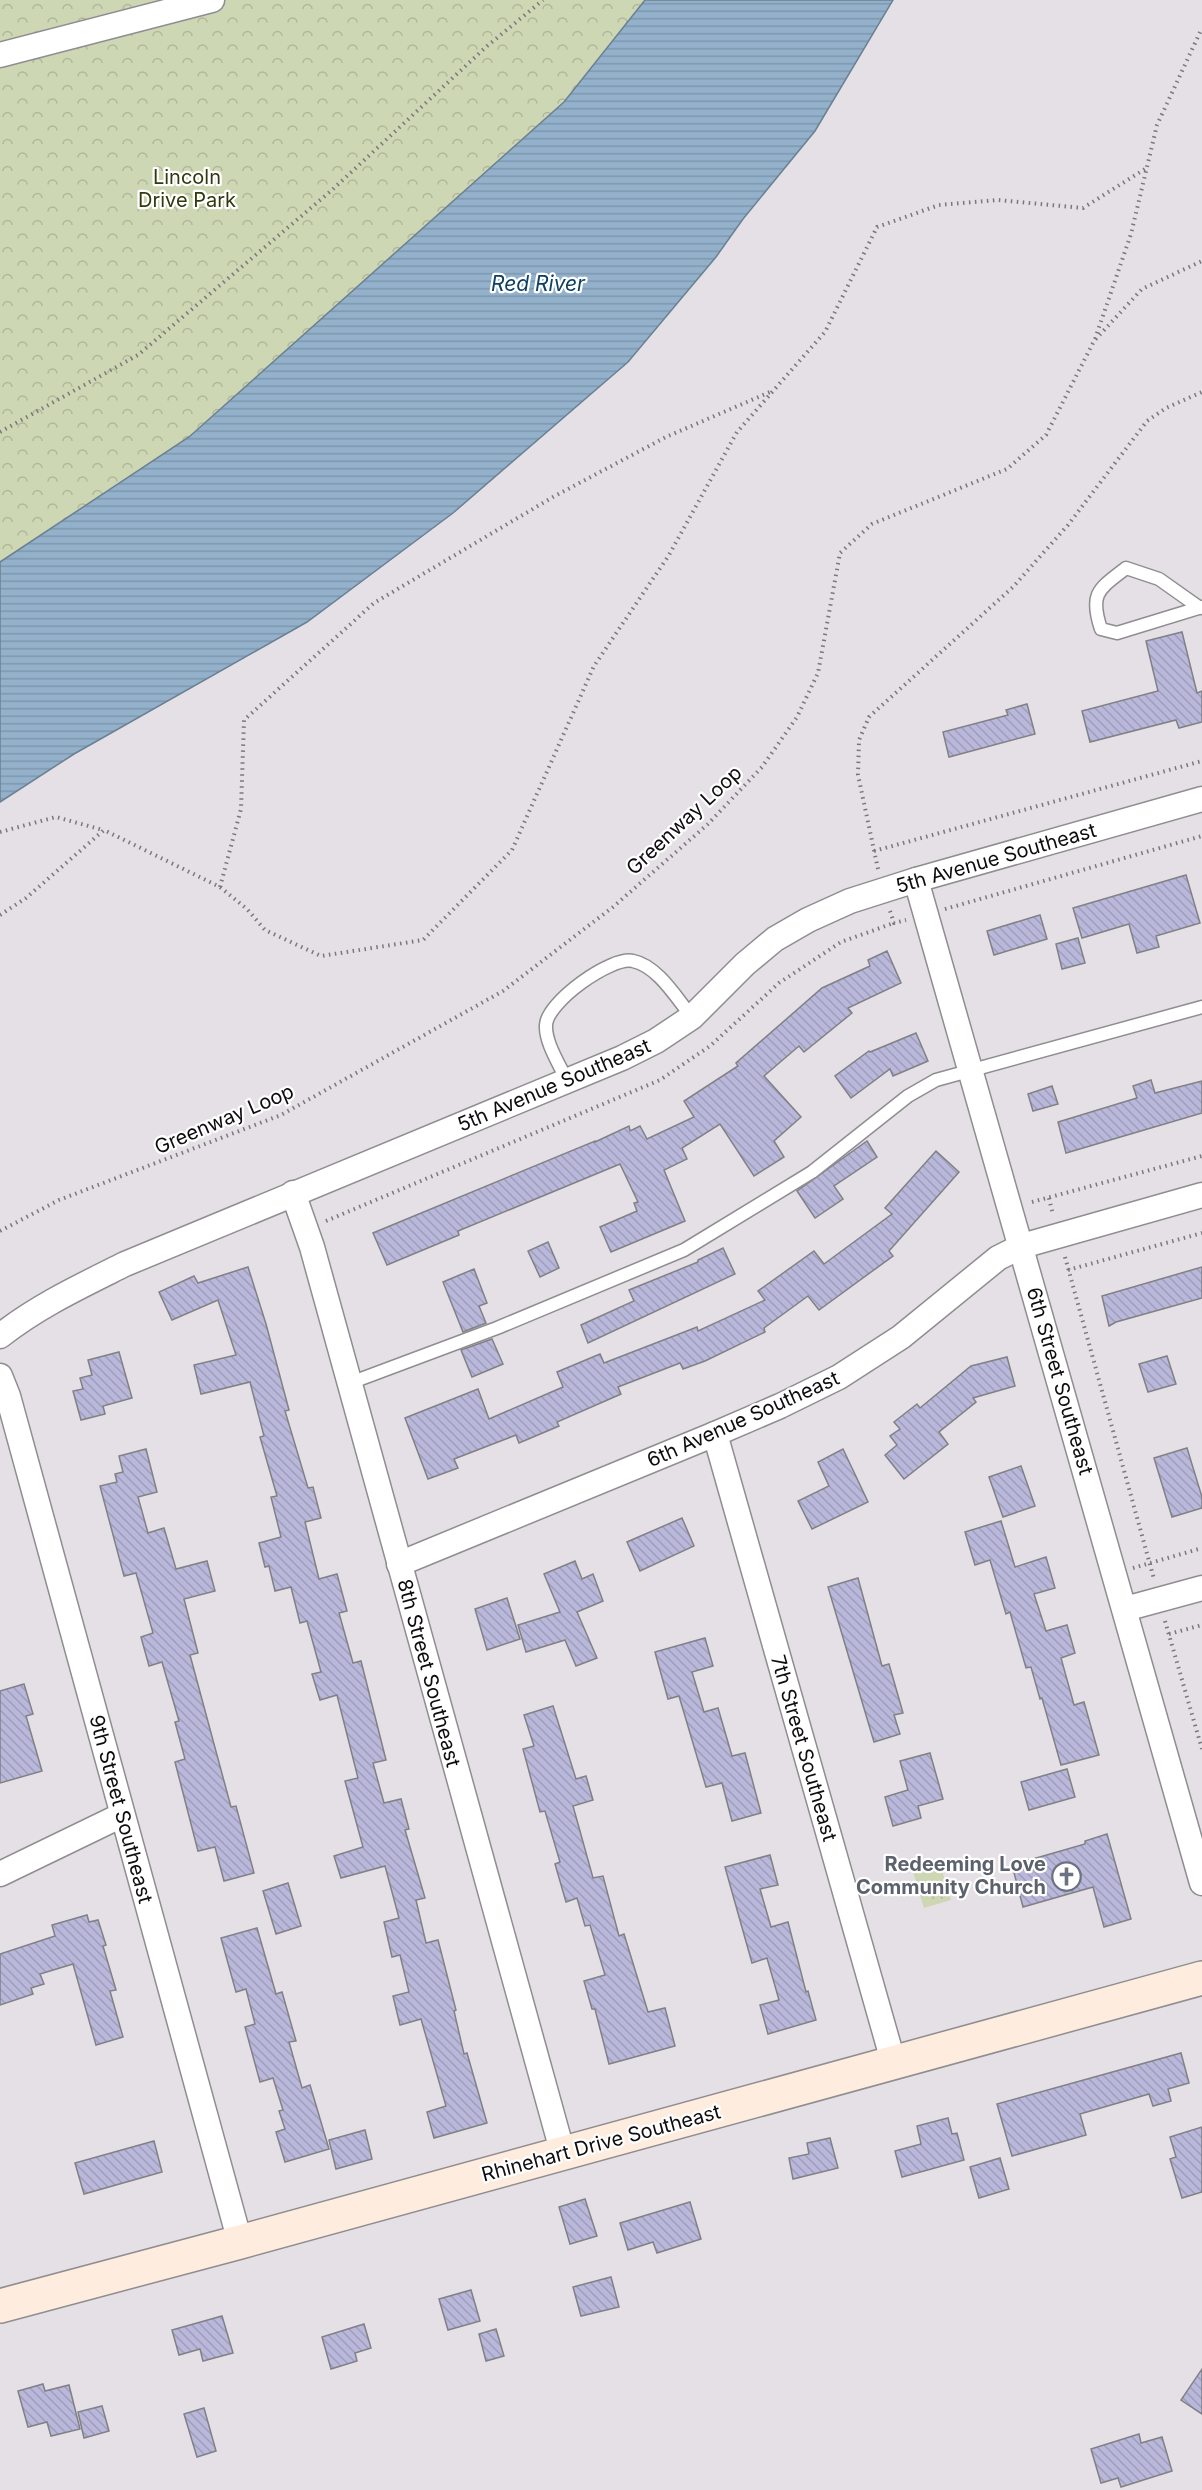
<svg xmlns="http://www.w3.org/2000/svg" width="1202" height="2490" font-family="Inter,sans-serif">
  <defs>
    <pattern id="park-crowns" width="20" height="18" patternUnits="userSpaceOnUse" patternTransform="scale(1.5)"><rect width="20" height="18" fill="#ced7b4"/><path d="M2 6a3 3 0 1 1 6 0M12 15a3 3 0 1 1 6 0" fill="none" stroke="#b0b79a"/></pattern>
    <pattern id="water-rules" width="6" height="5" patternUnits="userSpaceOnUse" patternTransform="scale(1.5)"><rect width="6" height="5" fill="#93b1cb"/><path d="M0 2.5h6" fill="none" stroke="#7e97ad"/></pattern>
    <pattern id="building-back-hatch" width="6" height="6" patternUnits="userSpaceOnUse" patternTransform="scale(1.5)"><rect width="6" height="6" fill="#b9b8db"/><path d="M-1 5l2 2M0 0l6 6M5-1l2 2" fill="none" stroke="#9e9dbb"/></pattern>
  </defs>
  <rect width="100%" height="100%" fill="#e4e0e5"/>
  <!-- park -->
  <g fill="url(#park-crowns)">
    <path d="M0,0H645L564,102L189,437L0,562Z"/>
    <path d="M940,1864L951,1900L924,1908L913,1872Z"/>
  </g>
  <!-- water -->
  <path fill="url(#water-rules)" stroke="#6b8092" stroke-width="1.5" d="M645,0H893L815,131L743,219L716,257L628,362L453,513L307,622L74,754L0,802V562L189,437L564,102Z"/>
  <!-- building -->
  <g fill="url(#building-back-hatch)" stroke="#808085" stroke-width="1.5">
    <path d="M1182,632L1197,693L1202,691V722L1179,728L1176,720L1090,742L1082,711L1158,691L1146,641Z"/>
    <path d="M1027,704L1035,734L949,757L943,732L1008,715L1006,710Z"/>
    <path d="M1186,875L1200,923L1156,936L1159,947L1137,953L1129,924L1082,938L1073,908Z"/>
    <path d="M1040,915L1047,939L994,955L987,931Z"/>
    <path d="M1078,938L1085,963L1062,969L1056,944Z"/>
    <path d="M887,951L901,983L848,1008L852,1013L804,1052L799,1046L764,1076L801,1117L774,1141L784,1157L754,1176L720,1124L682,1148L687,1159L664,1170L685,1221L611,1252L600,1227L637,1211L634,1203L638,1202L620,1164L458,1231L459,1235L387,1265L373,1233L595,1141V1142L629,1126L630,1131L640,1126L647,1139L694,1117L684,1101L738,1066L736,1063L822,988L870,966L868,960Z"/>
    <path d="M916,1033L928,1061L893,1076L890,1069L851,1098L835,1076L869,1051L870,1052Z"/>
    <path d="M1151,1080L1155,1093L1202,1081V1113L1066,1153L1058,1122L1137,1098L1133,1086Z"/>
    <path d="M1052,1086L1058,1104L1033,1111L1028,1094Z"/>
    <path d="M867,1141L877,1157L834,1186L843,1199L815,1218L797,1191Z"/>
    <path d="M936,1151L959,1172L889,1251L893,1256L819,1310L808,1296L764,1328L765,1332L705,1361L683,1369L680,1363L618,1387L621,1394L557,1422L559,1426L519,1443L516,1435L454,1459L458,1468L428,1479L405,1418L478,1389L489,1419L563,1387L557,1372L600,1354L604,1363L697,1327L698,1331L765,1300L758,1291L814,1251L824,1264L892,1214L885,1208Z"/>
    <path d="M548,1242L559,1268L540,1277L528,1251Z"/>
    <path d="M723,1248L735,1274L588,1343L581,1325L634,1301L629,1290L698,1262V1260Z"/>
    <path d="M248,1267L266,1324L289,1410L285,1411L308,1488L313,1487L321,1518L305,1522L319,1579L337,1574L347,1611L339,1613L353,1663L361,1661L386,1760L373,1763L384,1803L401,1799L409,1829L405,1830L425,1898L416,1900L426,1943L438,1940L456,2010L454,2011L464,2054L467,2053L487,2123L434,2138L427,2112L446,2106L421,2019L400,2025L393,1996L409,1992L400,1955L392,1957L384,1922L399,1918L385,1866L341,1878L334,1856L363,1847L345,1781L358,1778L337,1695L320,1700L312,1674L321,1672L307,1621L300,1623L291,1587L275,1591L269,1566L265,1567L259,1543L281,1537L271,1497L277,1496L260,1437L264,1436L250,1382L201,1394L194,1365L236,1355L218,1300L172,1320L159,1292L194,1276L198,1283Z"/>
    <path d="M1202,1267V1298L1116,1322L1109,1326L1102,1296Z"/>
    <path d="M474,1269L487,1303L479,1306L486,1323L463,1332L443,1282Z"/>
    <path d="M492,1339L503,1364L472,1377L461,1350Z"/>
    <path d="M119,1352L132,1398L103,1406L105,1414L81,1420L73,1391L83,1389L80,1378L92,1375L88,1360Z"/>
    <path d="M1167,1356L1176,1384L1148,1392L1139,1364Z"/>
    <path d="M1007,1357L1015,1386L973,1398L976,1402L939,1432L948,1444L904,1479L885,1455L897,1445L890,1436L900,1429L894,1422L917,1404L920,1408L971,1366Z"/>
    <path d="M1187,1448L1202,1497V1508L1172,1517L1154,1458Z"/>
    <path d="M146,1449L157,1492L138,1497L148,1533L164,1528L176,1569L207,1561L215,1591L184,1599L198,1653L190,1655L231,1807L236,1806L254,1873L224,1881L215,1847L198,1851L175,1762L185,1759L175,1722L179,1721L162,1662L149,1666L141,1637L153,1633L136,1573L124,1576L100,1486L117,1482L115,1474L123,1472L119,1456Z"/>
    <path d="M843,1449L868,1502L812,1529L798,1501L829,1486L818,1462Z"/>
    <path d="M1021,1466L1035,1506L1003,1517L989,1477Z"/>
    <path d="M682,1518L694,1546L640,1571L627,1542Z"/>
    <path d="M1001,1521L1015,1567L1046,1557L1055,1588L1034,1594L1046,1631L1067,1625L1075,1653L1061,1658L1074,1705L1084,1702L1099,1755L1061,1765L1042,1698L1040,1699L1031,1667L1026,1668L1010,1612L1006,1614L990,1560L975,1565L965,1532Z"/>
    <path d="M575,1561L582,1579L593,1574L603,1601L577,1612L597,1658L576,1666L565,1640L526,1652L518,1625L560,1612L544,1574Z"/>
    <path d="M858,1578L882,1666L889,1664L903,1713L894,1715L900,1734L874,1742L828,1587Z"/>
    <path d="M507,1598L520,1639L487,1650L475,1609Z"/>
    <path d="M705,1638L713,1666L692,1672L704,1712L718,1708L732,1756L745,1753L761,1813L732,1821L722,1783L706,1787L679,1696L668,1699L655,1652Z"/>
    <path d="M24,1684L33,1714L26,1716L42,1771L0,1783V1691Z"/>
    <path d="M553,1706L576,1779L586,1776L593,1800L573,1806L593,1878L603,1876L619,1936L624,1934L648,2012L665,2008L675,2046L609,2064L595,2009H592L584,1981L605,1975L590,1925L585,1926L577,1898L566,1902L555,1864L560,1862L545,1811L540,1812L523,1749L534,1746L524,1715Z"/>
    <path d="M930,1753L943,1799L918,1806L921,1818L893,1826L885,1797L908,1790L900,1761Z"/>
    <path d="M1067,1769L1075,1797L1029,1810L1021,1782Z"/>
    <path d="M1107,1834L1131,1919L1104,1927L1093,1887L1023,1907L1012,1865L1085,1844V1841Z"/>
    <path d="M770,1855L778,1885L760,1889L771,1927L788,1922L806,1992L808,1991L816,2020L768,2034L760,2005L779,2000L767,1958L752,1963L725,1867Z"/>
    <path d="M288,1883L301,1926L276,1934L263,1891Z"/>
    <path d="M87,1915L89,1922L98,1920L106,1945L103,1946L116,1990L110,1991L123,2037L96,2045L73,1964L40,1974L44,1984L31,1988L33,1994L0,2005V1954L55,1936L52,1925Z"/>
    <path d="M257,1928L276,1994L282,1992L296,2041L289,2042L302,2088L310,2085L329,2149L285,2162L276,2132L285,2129L279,2111L283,2110L273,2078L260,2082L245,2027L255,2024L246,1989L236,1992L221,1938Z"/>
    <path d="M1181,2053L1189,2083L1168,2089L1171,2101L1153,2106L1149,2094L1080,2114L1086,2135L1012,2156L997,2104Z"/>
    <path d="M948,2118L952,2134L957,2133L964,2160L902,2177L895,2151L921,2144L917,2126Z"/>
    <path d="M1202,2127V2192L1182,2198L1170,2159L1176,2157L1170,2137Z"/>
    <path d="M365,2130L372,2159L336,2169L329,2140Z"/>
    <path d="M830,2138L838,2168L793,2179L789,2158L809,2154L807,2143Z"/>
    <path d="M154,2141L162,2172L84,2194L75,2163Z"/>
    <path d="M1000,2158L1009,2189L979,2198L970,2167Z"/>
    <path d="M585,2199L597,2236L570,2244L559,2207Z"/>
    <path d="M690,2202L701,2239L657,2253L653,2242L628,2250L620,2223Z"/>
    <path d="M611,2277L619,2307L581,2316L573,2287Z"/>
    <path d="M471,2290L480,2321L448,2330L439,2299Z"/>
    <path d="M222,2316L233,2353L203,2361L200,2349L179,2355L172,2330Z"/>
    <path d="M364,2324L371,2348L355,2353L357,2361L331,2369L322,2337Z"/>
    <path d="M496,2329L504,2356L486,2361L479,2334Z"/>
    <path d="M1202,2369V2414L1181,2400Z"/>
    <path d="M43,2384L45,2391L69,2385L80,2429L51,2436L47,2422L28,2427L18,2391Z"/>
    <path d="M102,2406L109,2431L84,2438L78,2412Z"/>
    <path d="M204,2408L216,2451L197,2457L184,2414Z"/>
    <path d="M1139,2434L1141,2443L1162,2437L1172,2471L1121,2487L1118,2478L1101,2483L1091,2449Z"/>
  </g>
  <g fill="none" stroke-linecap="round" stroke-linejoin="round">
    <defs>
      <g id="lane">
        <path d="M1200,608L1159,579L1126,568C1099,589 1089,593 1101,629L1117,633L1202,607"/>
        <path d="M567,1081C560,1065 545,1043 546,1025C547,1002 611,956 633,961C658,966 677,999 692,1017"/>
        <path d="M350,1383L497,1328L684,1250L812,1172L908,1096L936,1080L1202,1007"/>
      </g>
      <g id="street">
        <path d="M0,55L212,0"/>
        <path d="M916,880L1202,1883"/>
        <path d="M293,1193L312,1247L563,2154"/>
        <path d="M0,1336C38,1306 81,1286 125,1264L622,1058L656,1041L692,1017L745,964L775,939L808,920L850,901L916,880L1202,799"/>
        <path d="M0,1376L8,1396L240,2242"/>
        <path d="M715,1434L893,2061"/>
        <path d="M399,1564L715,1434L780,1406L839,1377L901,1337L998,1258L1022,1246L1202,1195"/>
        <path d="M1125,1609L1202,1588"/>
        <path d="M0,1874L122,1815"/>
      </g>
      <path id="secondary" d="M0,2306L240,2242L1202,1978"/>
    </defs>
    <!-- lane casing -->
    <use href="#lane" stroke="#908d91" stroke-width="15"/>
    <!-- street casing -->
    <use href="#street" stroke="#908d91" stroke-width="27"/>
    <!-- secondary casing -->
    <use href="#secondary" stroke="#908d91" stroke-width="36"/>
    <!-- path -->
    <g stroke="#7b787c" stroke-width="4" stroke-dasharray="1.5 4.5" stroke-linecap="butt">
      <path d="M1095,339L1131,234L1157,125L1202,28"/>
      <path d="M0,432L138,355L332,190L486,47L543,0"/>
      <path d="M0,832L56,817L103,830"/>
      <path d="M874,851L1202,761"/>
      <path d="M878,869L858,775L859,740L869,717L1013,587L1068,525L1147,421L1166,408L1202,392"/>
      <path d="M220,887L241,809L244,720L374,603L553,497L666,437L770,392"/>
      <path d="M945,909L1202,836"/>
      <path d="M890,911L894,923L906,920"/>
      <path d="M0,915L26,898L104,830L220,887L247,909L265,930L321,956L423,940L512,850L594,666L669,555L737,432L825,332L877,227L939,205L998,200L1083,208L1145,169"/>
      <path d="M1049,1198L1053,1215"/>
      <path d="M1032,1202L1202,1156"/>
      <path d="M326,1221L660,1080L710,1046L779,983L841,942L894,923"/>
      <path d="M0,1231L59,1200L281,1115L503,991L613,907L708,824L762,767L797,717L818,673L840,553L872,524L1007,469L1046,435L1094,341L1142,289L1202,261"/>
      <path d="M1065,1257L1154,1579"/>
      <path d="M1068,1270L1202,1233"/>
      <path d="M1133,1568L1202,1548"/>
      <path d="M1165,1621L1202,1749"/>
      <path d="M1169,1634L1202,1625"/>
    </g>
    <!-- lane -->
    <use href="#lane" stroke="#fff" stroke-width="12"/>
    <!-- street -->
    <use href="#street" stroke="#fff" stroke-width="24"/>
    <!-- secondary -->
    <use href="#secondary" stroke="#feedde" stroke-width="33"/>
  </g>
  <!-- icons -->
  <defs>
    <symbol id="church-ring" viewBox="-11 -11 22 22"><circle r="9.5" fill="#fff" stroke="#6b7280" stroke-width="1.5"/><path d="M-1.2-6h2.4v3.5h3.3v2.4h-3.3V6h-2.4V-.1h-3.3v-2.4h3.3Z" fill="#6b7280"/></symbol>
  </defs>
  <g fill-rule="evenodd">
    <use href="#church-ring" x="1050" y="1860" width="33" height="33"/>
  </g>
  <g text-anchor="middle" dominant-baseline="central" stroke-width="4.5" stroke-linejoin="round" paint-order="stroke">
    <!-- park labels -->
    <g font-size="20" fill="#31390e" stroke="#fff">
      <text x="187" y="177">Lincoln<tspan x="187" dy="23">Drive Park</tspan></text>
    </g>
    <!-- street labels -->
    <g font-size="20" fill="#0e0c0e" stroke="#fff">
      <text transform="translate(684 820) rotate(-43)">Greenway Loop</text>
      <text transform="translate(996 858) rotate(-16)">5th Avenue Southeast</text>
      <text transform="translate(554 1085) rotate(-23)">5th Avenue Southeast</text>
      <text transform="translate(224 1119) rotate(-23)">Greenway Loop</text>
      <text transform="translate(1060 1381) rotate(74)">6th Street Southeast</text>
      <text transform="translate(743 1419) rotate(-24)">6th Avenue Southeast</text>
      <text transform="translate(429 1673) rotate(75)">8th Street Southeast</text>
      <text transform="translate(804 1748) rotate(74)">7th Street Southeast</text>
      <text transform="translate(121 1809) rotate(75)">9th Street Southeast</text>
      <text transform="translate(601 2143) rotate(-15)">Rhinehart Drive Southeast</text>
    </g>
    <!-- worship labels -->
    <g font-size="20" font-weight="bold" fill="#5b616d" stroke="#fff" text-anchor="end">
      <text x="1046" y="1864">Redeeming Love<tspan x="1046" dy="23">Community Church</tspan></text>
    </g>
    <!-- water labels -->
    <g font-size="21" font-style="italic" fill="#0d4063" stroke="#fff">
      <text x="538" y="283">Red River</text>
    </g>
  </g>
</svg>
